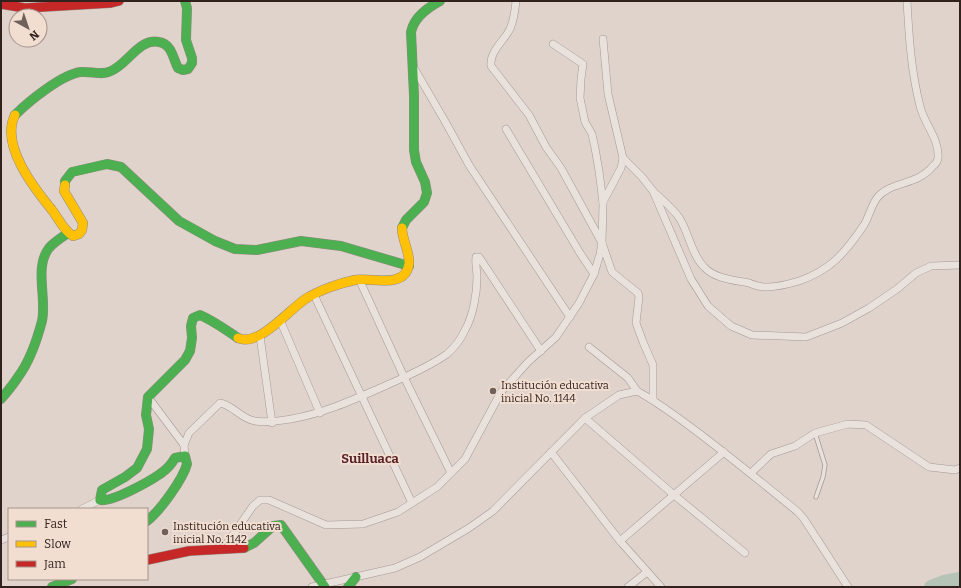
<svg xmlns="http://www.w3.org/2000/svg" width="961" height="588" font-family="Bitter,serif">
  <rect width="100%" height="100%" fill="#e0d3cb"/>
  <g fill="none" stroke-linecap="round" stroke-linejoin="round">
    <!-- river -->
    <path stroke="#b6c3b7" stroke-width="14" d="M931,587L944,582L960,579"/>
    <defs>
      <path id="lane" d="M815,433L825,465L823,477L816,497"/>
      <g id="street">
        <path d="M516,1C515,11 514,20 510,29C504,41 489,52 491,66L529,115L546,147L561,168L602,243L612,272L638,293L639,297L636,323L643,342L653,365V399"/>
        <path d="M603,39L608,94L623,158L621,168L603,202"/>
        <path d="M414,68L446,123L469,165L570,317"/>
        <path d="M506,129L580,253L594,274"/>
        <path d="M623,158L642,177L653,191L691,279L708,306L731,326L752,335L806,337L842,323L869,308L897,289L916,273L931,266L960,265"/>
        <path d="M653,191C662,200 673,208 680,219C689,234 692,255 704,267C715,279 734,280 749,283C754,285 761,287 766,287C777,287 789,284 799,281C831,270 845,253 864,225C869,217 871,206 877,198C890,181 917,186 933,166C936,164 937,162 938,159C940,139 924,124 920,106C911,71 909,36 907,1"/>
        <path d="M359,279L404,377L451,473"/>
        <path d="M314,295L412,503"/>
        <path d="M280,320L320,413"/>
        <path d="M260,336L272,423"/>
        <path d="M589,347L628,378L637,391"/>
        <path d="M148,397L184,445"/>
        <path d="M585,418L674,495L745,553"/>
        <path d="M551,452L620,541L661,587"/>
        <path d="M185,456L184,445L189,433L220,403C233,405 241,419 255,421C267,423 278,421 291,419C325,413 355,399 387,385C407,376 429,367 447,354C454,348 461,339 465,330C473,316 477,294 477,277C477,271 475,263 476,257H479L485,266L541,351"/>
        <path d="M751,473L771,454L795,446L815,433L848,424L866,425L929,467L955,470L960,468"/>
        <path d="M82,509L100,500"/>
        <path d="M1,540L9,537"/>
        <path d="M620,541L724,452"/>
        <path d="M223,549L253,506L260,500H269L326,525L363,524L398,512L437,487L465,459L501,392L528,362L556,337L579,303L594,274L600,254L602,243L603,203L599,171L595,148L592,134L585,122L580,98L581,79L583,64L553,44"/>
        <path d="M312,587L395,568L420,557L469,528L493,511L585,418L619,395L637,391C659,403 679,418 700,434C733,459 766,486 798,512L804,519L848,587"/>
        <path d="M628,587L647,572"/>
      </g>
      <g id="fast">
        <path d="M15,115C28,102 62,74 81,72C91,71 102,76 111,71C128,64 139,38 159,42C172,44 173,59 178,68L183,70L188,69L192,63V58L186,40L187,8L185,1"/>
        <path d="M65,185V181L72,172L107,164L121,167L179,221L215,241L235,249L257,250L301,241L341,246L409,266"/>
        <path d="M402,228L406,220L424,202L427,193L425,182L416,162L414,150V96L411,32C414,17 427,8 440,1"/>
        <path d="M1,399C7,392 13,385 18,377C30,361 37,340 42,321C47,298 34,267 49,248C54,242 61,238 68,233"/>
        <path d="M147,521C160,511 183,479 187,464L185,456L175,458C171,465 166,470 160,474C150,481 111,503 100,500L102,490L125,477L137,468L147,449L149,429L146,415L148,397L185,360L190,351L192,338L191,326L193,318L200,315C214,321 226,330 238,338"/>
        <path d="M244,548L254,543L273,526L281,525L325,587"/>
        <path d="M52,587L72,579"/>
        <path d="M348,587L356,577"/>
      </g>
      <g id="slow">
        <path d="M15,115C0,145 34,188 52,210C59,219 63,230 73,236L79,234L82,230L83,223L64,191L65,185"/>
        <path d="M238,338C259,348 290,308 307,298C320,290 340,283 355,280C371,277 405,290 409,264C410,252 402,240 402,228"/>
      </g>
      <g id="jam">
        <path d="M1,4L25,8L111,3L119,1"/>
        <path d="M147,560L189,551L244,548"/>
      </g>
    </defs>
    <!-- lane casing -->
    <use href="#lane" stroke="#a59995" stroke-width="5"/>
    <!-- street casing -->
    <use href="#street" stroke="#a59995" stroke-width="8"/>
    <!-- fast casing -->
    <use href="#fast" stroke="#958984" stroke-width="10"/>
    <!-- slow casing -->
    <use href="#slow" stroke="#958984" stroke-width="10"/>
    <!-- jam casing -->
    <use href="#jam" stroke="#958984" stroke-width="10"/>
    <!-- lane -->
    <use href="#lane" stroke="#e8e1dc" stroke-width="3.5"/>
    <!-- street -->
    <use href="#street" stroke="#e8e1dc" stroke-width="7"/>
    <!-- fast -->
    <use href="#fast" stroke="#4caf50" stroke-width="9"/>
    <!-- slow -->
    <use href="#slow" stroke="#ffc107" stroke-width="9"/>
    <!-- jam -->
    <use href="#jam" stroke="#c62828" stroke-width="9"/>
  </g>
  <!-- markers -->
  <g fill="#6f605b" stroke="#f1ded1" stroke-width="1.5">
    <circle cx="493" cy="391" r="4"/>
    <circle cx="165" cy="532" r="4"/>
  </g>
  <g text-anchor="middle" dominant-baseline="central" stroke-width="4" stroke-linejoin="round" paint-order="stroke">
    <!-- poi labels -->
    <g font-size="11" fill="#32221e" stroke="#f1ded1" text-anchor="start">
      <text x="501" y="385">Institución educativa<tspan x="501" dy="13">inicial No. 1144</tspan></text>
      <text x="173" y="526">Institución educativa<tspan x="173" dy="13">inicial No. 1142</tspan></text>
    </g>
    <!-- quarter labels -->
    <g font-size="13" font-weight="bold" fill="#592228" stroke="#f1ded1">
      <text x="370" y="458">Suilluaca</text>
    </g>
  </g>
  <!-- border -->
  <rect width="961" height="588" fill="none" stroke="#32221e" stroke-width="4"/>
  <!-- legend -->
  <rect x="8" y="508" width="140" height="72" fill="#f1ded1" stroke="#a59389"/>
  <rect x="16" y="521" width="20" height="6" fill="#4caf50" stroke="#a59389"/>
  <text x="44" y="528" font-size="12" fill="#32221e">Fast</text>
  <rect x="16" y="541" width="20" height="6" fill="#ffc107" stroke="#a59389"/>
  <text x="44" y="548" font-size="12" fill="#32221e">Slow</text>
  <rect x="16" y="561" width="20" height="6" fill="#c62828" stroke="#a59389"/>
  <text x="44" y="568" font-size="12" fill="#32221e">Jam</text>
  <!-- north arrow -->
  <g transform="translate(28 28) rotate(140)"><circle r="19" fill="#f1ded1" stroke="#a59389"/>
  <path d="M0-3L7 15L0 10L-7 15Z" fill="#6f605b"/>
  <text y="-6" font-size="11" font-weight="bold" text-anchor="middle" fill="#32221e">N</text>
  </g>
</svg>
